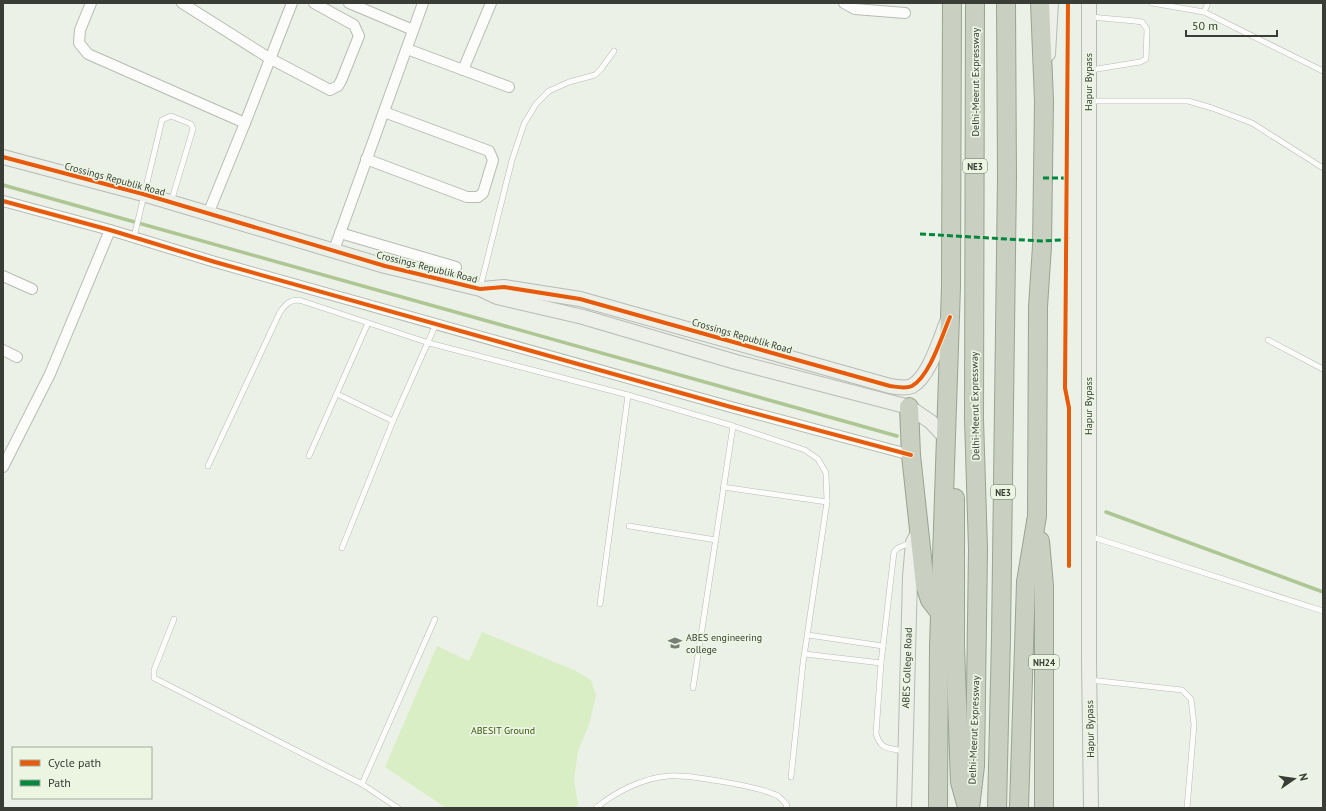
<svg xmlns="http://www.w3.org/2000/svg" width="1326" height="811" font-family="'PT Sans',sans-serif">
  <rect width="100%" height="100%" fill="#ebf1e6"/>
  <!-- green -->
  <path fill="#d9eec4" d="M482,632L576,671L591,680L596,696L589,725L578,751L574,779L578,805L575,808H446L385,767L437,646L469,661Z"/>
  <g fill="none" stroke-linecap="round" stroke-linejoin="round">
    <!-- stream -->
    <g stroke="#adc693" stroke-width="3.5">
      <path d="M3,185L897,436"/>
      <path d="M1106,512L1323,592"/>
    </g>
    <defs>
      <g id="lane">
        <path d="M1152,3L1204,12L1323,71"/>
        <path d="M1204,12L1208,3"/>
        <path d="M1090,17L1135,21L1142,22L1147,29L1146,59L1140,62L1091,70"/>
        <path d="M1089,101H1188L1212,108L1252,123L1323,168"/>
        <path d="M134,237L162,120L171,116L191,124L193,129L171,202"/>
        <path d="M480,288L512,160L524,124L536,104L549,91L569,82L595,75L601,69L614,51"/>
        <path d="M1268,340L1323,369"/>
        <path d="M337,394L393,421"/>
        <path d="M309,456L368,323"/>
        <path d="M208,466L280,312C286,304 289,300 299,300L429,343L628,395L733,426L805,450L818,459L826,473L827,502L803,663L791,777"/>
        <path d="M723,487L827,502"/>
        <path d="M629,526L716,540"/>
        <path d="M1089,536L1323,611"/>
        <path d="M342,548L393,421L436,324"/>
        <path d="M600,604L628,395"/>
        <path d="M174,619L154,670V678L362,784L398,808"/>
        <path d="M808,635L883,646"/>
        <path d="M805,654L881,663"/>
        <path d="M1090,680L1182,690L1191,699L1194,725L1187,808"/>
        <path d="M693,688L733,426"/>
        <path d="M904,751C889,748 880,750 876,733L881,663L894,552L898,548L912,542"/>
        <path d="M362,784L435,619"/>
        <path d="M596,808C615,792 643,778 668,776C687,774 762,787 778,796C781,798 784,802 787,805L786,808"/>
      </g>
      <g id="street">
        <path d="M91,3L80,30L79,43L88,54L245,123L208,214"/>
        <path d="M182,3L269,58L330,90L338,86L341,81L359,36L354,25L314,3"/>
        <path d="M349,3L413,30"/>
        <path d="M844,3L855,9L905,13"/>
        <path d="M407,49L509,87"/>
        <path d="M463,70L491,3"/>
        <path d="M245,123L292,3"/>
        <path d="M366,159L467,197H478L483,193L493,160L489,151L384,112"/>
        <path d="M3,201L110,230L215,262L731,407L911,455"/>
        <path d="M340,233L456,267"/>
        <path d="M334,250L423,3"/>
        <path d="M3,276L32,289"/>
        <path d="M3,350L17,357"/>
        <path d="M3,467L50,374L110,230"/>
      </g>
      <g id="secondary">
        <path d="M1089,3V660L1091,808"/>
        <path d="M1048,54L1051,3"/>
        <path d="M3,157L143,194L385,266L480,289L497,297L583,317L736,362L909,407L931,422L946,438"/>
        <path d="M482,289L504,287L580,299L890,386C897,387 905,389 912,386C929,377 940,339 947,322"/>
        <path d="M904,808L910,577L913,542L919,531"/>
      </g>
      <g id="highway">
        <path d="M909,407L911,455L925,585L930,600L940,613"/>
        <path d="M955,498V646L960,782L967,807"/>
        <path d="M1040,541L1044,586V808"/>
        <path d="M938,808L939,646L951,287L952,3"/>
        <path d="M970,808L975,766L978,549L974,419L975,3"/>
        <path d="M997,808L1001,637L1007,177L1006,3"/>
        <path d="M1019,808L1026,582L1037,516L1038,307L1042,246L1044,101L1040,3"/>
      </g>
    </defs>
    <!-- lane casing -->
    <use href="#lane" stroke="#b7bbb3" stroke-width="6"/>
    <!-- street casing -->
    <use href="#street" stroke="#b7bbb3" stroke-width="12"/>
    <!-- secondary casing -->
    <use href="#secondary" stroke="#b7bbb3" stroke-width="16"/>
    <!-- highway casing -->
    <use href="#highway" stroke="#9aa390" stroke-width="20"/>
    <!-- lane -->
    <use href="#lane" stroke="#fcfdfb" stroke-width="5"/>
    <!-- street -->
    <use href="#street" stroke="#fcfdfb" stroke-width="10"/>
    <!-- secondary -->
    <use href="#secondary" stroke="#edefe9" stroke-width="14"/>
    <!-- highway -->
    <use href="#highway" stroke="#c9cfc1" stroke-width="18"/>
    <!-- quiet -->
    <g stroke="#00873e" stroke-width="3" stroke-dasharray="6 3" stroke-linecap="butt">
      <path d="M1043,178H1063L1068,180"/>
      <path d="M920,234L1042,241L1061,240L1069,237"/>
    </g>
    <defs>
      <g id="cycleway">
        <path d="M1068,3L1065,388L1069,408V566"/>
        <path d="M3,157L143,194L385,266L480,289L504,287L580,299L890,386C898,387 905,389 912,386C930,376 942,335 950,317"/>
        <path d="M3,201L110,230L215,262L731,407L911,455"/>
      </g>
    </defs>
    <!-- cycleway casing -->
    <use href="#cycleway" stroke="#ebf5e2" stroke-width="6"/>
    <!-- cycleway -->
    <use href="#cycleway" stroke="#e8590c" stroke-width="4"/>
  </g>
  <!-- icons -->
  <defs>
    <symbol id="university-bare" viewBox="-9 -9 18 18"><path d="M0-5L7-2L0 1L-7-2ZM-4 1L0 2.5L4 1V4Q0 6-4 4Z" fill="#777c74" stroke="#ebf5e2" stroke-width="2.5" paint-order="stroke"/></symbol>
  </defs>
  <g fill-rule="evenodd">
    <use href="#university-bare" x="665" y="633" width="20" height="20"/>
  </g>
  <g text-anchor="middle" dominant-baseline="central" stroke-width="3.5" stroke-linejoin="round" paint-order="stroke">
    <!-- shield labels -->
    <g fill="#ebf5e2" stroke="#6e746a" stroke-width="1">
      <rect x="963" y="159" width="24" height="14" rx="3"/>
      <rect x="991" y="485" width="24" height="14" rx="3"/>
      <rect x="1029" y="655" width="30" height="14" rx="3"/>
    </g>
    <g font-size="9" font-weight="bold" fill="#393d36">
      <text x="975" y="166">NE3</text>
      <text x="1003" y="492">NE3</text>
      <text x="1044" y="662">NH24</text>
    </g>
    <!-- street labels -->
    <g font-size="10" fill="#393d36" stroke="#ebf5e2">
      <text transform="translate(975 82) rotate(-90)">Delhi-Meerut Expressway</text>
      <text transform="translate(1088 82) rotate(-90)">Hapur Bypass</text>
      <text transform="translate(115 179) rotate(15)">Crossings Republik Road</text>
      <text transform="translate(427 267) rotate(14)">Crossings Republik Road</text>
      <text transform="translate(742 336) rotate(16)">Crossings Republik Road</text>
      <text transform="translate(975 406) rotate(-91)">Delhi-Meerut Expressway</text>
      <text transform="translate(1088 406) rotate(-90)">Hapur Bypass</text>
      <text transform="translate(907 668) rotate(-88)">ABES College Road</text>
      <text transform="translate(1090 729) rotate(-91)">Hapur Bypass</text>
      <text transform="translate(974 730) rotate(-88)">Delhi-Meerut Expressway</text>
    </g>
    <!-- poi labels -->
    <g font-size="10" fill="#393d36" stroke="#ebf5e2" text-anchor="start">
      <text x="686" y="637">ABES engineering<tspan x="686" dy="12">college</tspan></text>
    </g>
    <!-- park labels -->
    <g font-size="10" fill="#39570c" stroke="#ebf5e2">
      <text x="503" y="730">ABESIT Ground</text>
    </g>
  </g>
  <!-- border -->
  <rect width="1326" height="811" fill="none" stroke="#393d36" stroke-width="8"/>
  <!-- legend -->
  <rect x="12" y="747" width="140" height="52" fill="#ebf5e2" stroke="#a4ab9d"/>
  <rect x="20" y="760" width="20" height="6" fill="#e8590c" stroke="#a4ab9d"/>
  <text x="48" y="767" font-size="12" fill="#393d36">Cycle path</text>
  <rect x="20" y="780" width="20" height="6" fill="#00873e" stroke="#a4ab9d"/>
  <text x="48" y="787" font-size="12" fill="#393d36">Path</text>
  <!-- north arrow -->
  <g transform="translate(1294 779) rotate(77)" stroke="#ebf5e2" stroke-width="3" paint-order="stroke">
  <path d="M0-3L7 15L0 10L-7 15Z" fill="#393d36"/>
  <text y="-6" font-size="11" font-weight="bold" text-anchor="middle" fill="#393d36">N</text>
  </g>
  <!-- scale -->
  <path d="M1186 30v6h91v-6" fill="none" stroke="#393d36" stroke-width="2"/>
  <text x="1192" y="30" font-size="12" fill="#393d36" stroke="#ebf5e2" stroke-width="3" paint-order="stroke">50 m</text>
</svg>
